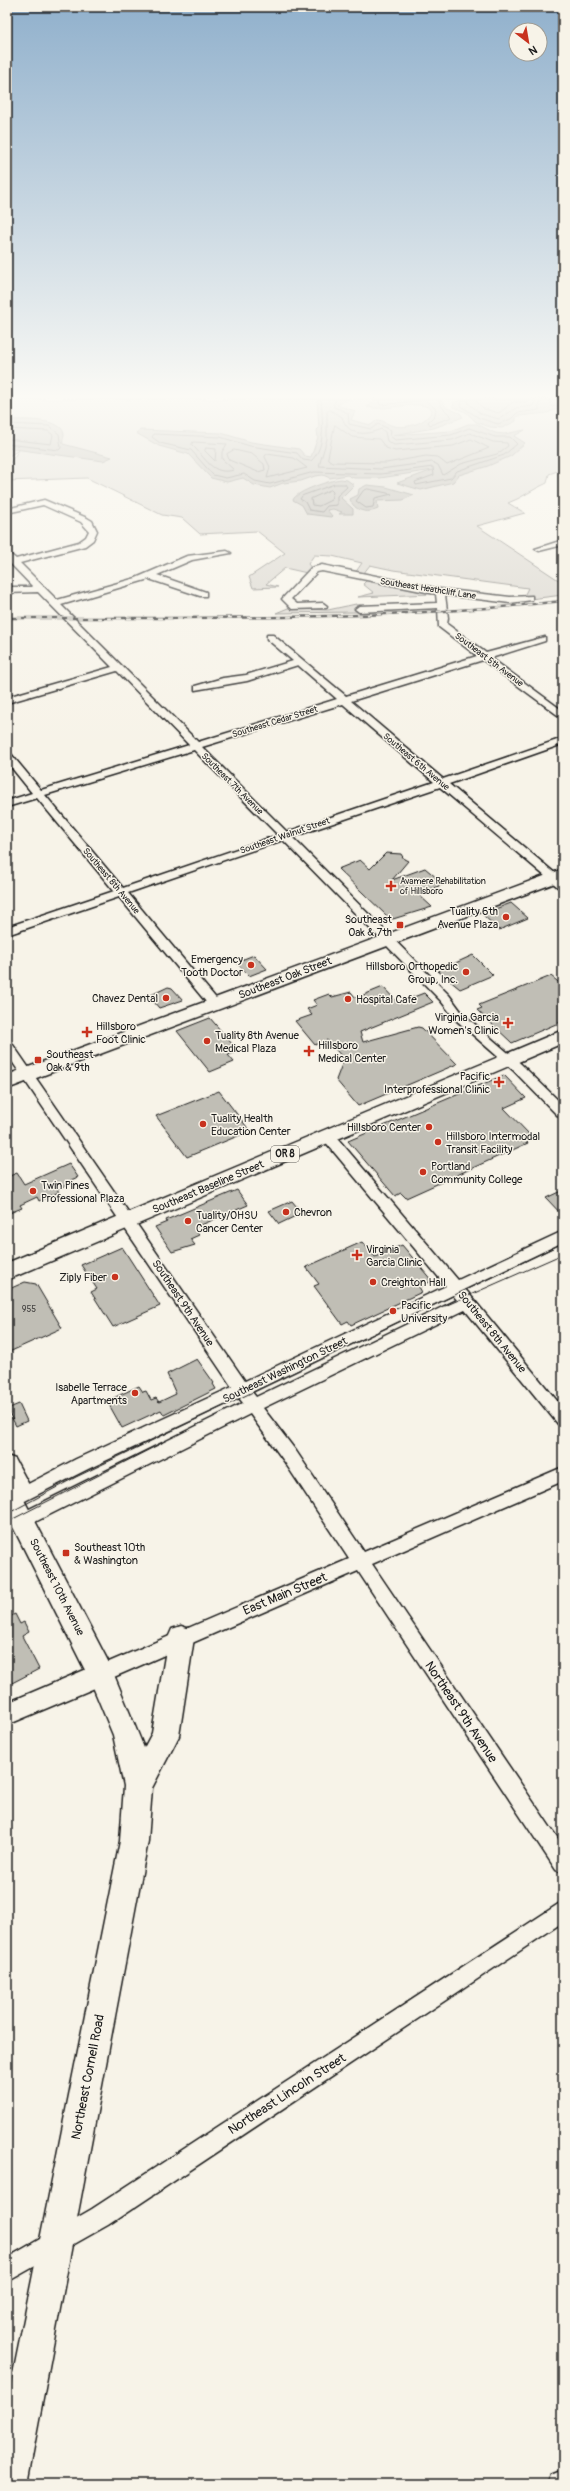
<svg xmlns="http://www.w3.org/2000/svg" width="570" height="2491" font-family="Pangolin,sans-serif">
  <rect width="100%" height="100%" fill="#f7f3e8"/>
  <filter id="ink" filterUnits="userSpaceOnUse"><feTurbulence type="fractalNoise" baseFrequency=".025" numOctaves="2"/><feDisplacementMap in="SourceGraphic" scale="8" xChannelSelector="R" yChannelSelector="G"/><feConvolveMatrix kernelMatrix="1 2 1 2 8 2 1 2 1" color-interpolation-filters="sRGB"/></filter>
  <g filter="url(#ink)">
    <!-- green -->
    <g fill="#d7d3cb" stroke="#7a7874" fill-rule="evenodd">
      <path d="M7,399H563V469L549,474L547,483C533,489 522,498 508,503L525,513L477,526L563,583V595L522,600L528,588L393,570L370,565L363,574L355,573L362,563L332,556L314,555L308,564L312,569L307,573L285,568L266,584L278,587L253,588L249,577L285,553L257,531L200,534L182,518L162,515L87,478L7,481V467L19,450L7,457V448H11L7,440ZM517,433L514,437L523,446L506,458L461,474Z"/>
      <path d="M367,580L432,594L358,597L374,593L363,584Z"/>
      <path d="M356,604L359,612L276,613L288,608L328,610Z"/>
    </g>
    <!-- water -->
    <g fill="#aca9a2" stroke="#72716c">
      <path d="M317,399H348L337,405L355,411L351,420L371,425L377,420C384,420 388,425 394,426C406,429 428,423 432,410C422,398 386,412 367,407L374,402V399H440L447,408L460,413L463,417L434,428L393,435L451,431L468,424H477L495,433L504,434L525,430L514,436L525,443L511,456L488,466L459,475L453,482L421,490L397,483L433,470L380,478H354L347,475L330,478L323,475L315,476L301,481L283,483L270,488L254,485L243,478L227,482L211,478L188,454L159,446L136,433L140,430L221,433L251,442L299,449L305,456L311,457L318,437L317,430L319,428Z"/>
      <path d="M471,399H563V407L547,413L519,416L516,417V421L502,428L490,427L476,422L466,412L453,407L454,402Z"/>
      <path d="M7,420C18,420 64,417 64,435C64,438 62,439 63,444L112,457L103,461L7,448Z"/>
      <path d="M341,479L347,480L354,485L341,498L353,509V514H339L342,512L333,509L327,510L332,516L331,517L307,514L302,505L293,500C296,491 331,480 341,479Z"/>
      <path d="M367,485L386,487L414,495L403,500L377,501L378,509C367,514 354,511 350,499L358,495L359,489Z"/>
    </g>
    <g fill="none" stroke-linecap="round" stroke-linejoin="round">
      <!-- shore -->
      <g stroke="#565452" stroke-width="1">
        <path d="M321,399C322,419 327,446 311,461L303,460L297,453L250,446L220,437L154,434L152,437L160,443L191,450L213,475L226,478L244,474L255,481L270,484L314,472L381,474L433,467L434,475L415,482L416,485L451,478L457,471L504,455L517,444L510,437H495L469,428L451,435L395,440L390,436L391,430L378,424L371,429L349,424L348,413L334,407V403L338,399"/>
        <path d="M378,399L380,405L425,400L436,409L435,415L428,422L430,425L452,417L442,407L438,399"/>
        <path d="M463,399L461,406L479,418L498,424L511,419L517,413L539,410V403L544,399L549,400L552,407L563,404"/>
        <path d="M468,399V403L481,414L499,419L516,408L533,406L536,399"/>
        <path d="M474,399L484,409L499,413L513,402H527L529,399"/>
        <path d="M330,410L342,417C348,436 365,436 381,429L385,432L387,441L394,445L452,440L470,433L493,442L507,443L508,446L497,454L461,464L443,475L438,465L432,462L381,469L319,466L327,439V412Z"/>
        <path d="M7,424L49,426L59,434L61,448L59,450L7,444"/>
        <path d="M335,425L352,437L379,439L386,448L395,451L453,446L471,439L489,448L447,465L437,457L426,456L386,463L332,462L328,459Z"/>
        <path d="M7,429L48,431L53,435L51,444L7,439"/>
        <path d="M193,442L227,444L222,452V459L234,470C212,476 206,458 192,445Z"/>
        <path d="M206,448L216,449L215,461L205,451Z"/>
        <path d="M234,450L252,454L264,464L265,470L258,472L229,460L227,454Z"/>
        <path d="M267,454L294,458L307,468L267,478L270,467L265,457Z"/>
        <path d="M335,484H345L347,487L337,496V505L327,506L322,512L309,510L305,502L300,499L302,496Z"/>
        <path d="M368,489L392,494L375,498L373,507L366,508L356,501L363,491Z"/>
        <path d="M331,490L333,492L331,500L319,506L312,505L311,499Z"/>
      </g>
    </g>
    <!-- building -->
    <g fill="#c0beb5" stroke="#1c1c1c">
      <path d="M386,853L401,854L404,859L408,861L392,880L425,868L444,884L418,894L432,907L393,919L387,916L338,869L360,860L370,869Z"/>
      <path d="M511,903L528,918L499,930L482,914Z"/>
      <path d="M254,955L267,969L249,976L236,962Z"/>
      <path d="M473,955L493,975L460,989L438,971Z"/>
      <path d="M551,976L563,986V1021L512,1043L477,1010L482,1008L479,1005Z"/>
      <path d="M168,987L172,988L183,1000L159,1008L149,996Z"/>
      <path d="M383,987L398,1003L424,993L433,1002L360,1032L363,1042L418,1027L422,1028L457,1064L358,1106L336,1080L344,1059L327,1040L315,1045L295,1021L312,1015L307,1009L317,1005L313,1000L329,994L332,997L351,992L356,998Z"/>
      <path d="M210,1018L238,1051L228,1055L234,1062L210,1072L177,1031Z"/>
      <path d="M504,1075L526,1098L504,1108L530,1135L524,1138L528,1143L406,1198L401,1193L395,1196L348,1141Z"/>
      <path d="M219,1091L250,1131L187,1157L156,1116Z"/>
      <path d="M69,1164L78,1177L71,1180L73,1182L57,1189L59,1192L39,1201L37,1197L20,1205L22,1208L7,1214V1177L17,1173L24,1184Z"/>
      <path d="M237,1190L248,1205L194,1228L199,1235L190,1239L195,1245L172,1252L155,1227L167,1222L166,1220Z"/>
      <path d="M563,1190V1216L546,1198Z"/>
      <path d="M292,1201L302,1213L279,1224L269,1211Z"/>
      <path d="M362,1242L375,1257L402,1245L432,1281L419,1287L422,1292L351,1325L348,1321L342,1324L314,1286L319,1284L306,1267Z"/>
      <path d="M122,1247L160,1306L113,1327L91,1292L97,1289L81,1265Z"/>
      <path d="M25,1282L36,1284L62,1328L7,1353V1290Z"/>
      <path d="M197,1359L214,1383L213,1384L216,1389L164,1415L161,1410L122,1428L107,1401L139,1386L143,1392L146,1391L151,1400L156,1398L159,1402L176,1394L167,1374Z"/>
      <path d="M19,1404L27,1421L16,1426L7,1409Z"/>
      <path d="M15,1614L20,1624L24,1622L29,1632L22,1636L39,1669L12,1683L7,1673V1618Z"/>
    </g>
    <g fill="none" stroke-linecap="round" stroke-linejoin="round">
      <defs>
        <g id="minor">
          <path d="M44,500L87,518L92,521L97,531L93,540L85,546L20,563L57,600L136,578L187,556L227,551L231,553L192,560L157,575L206,592V596H200L149,579L61,605L198,742L337,699L298,665L247,681L195,690V686L223,678L246,675L293,661L267,639V635H273L346,696L477,656L439,627L438,608L359,612L355,609L359,606L437,603L436,594L322,571L317,572L291,599L297,604L323,603L327,606L326,608L292,609L282,599L311,568L322,565L440,589L510,597L532,596V600L510,603L445,595L448,618L447,624L486,653L545,637V641L491,658L563,711V719L483,660L351,701L443,779L563,738V744L449,784L563,880V889L559,888L440,787L292,837L449,995L463,1014L521,1064L563,1105V1118L558,1116L513,1070L456,1020L441,1001L283,840L128,893L219,1002L221,1005L219,1008H211L119,897L7,935V927L114,891L37,798L7,807V801L32,793L7,762V753L11,754L41,790L189,745L117,671L7,703V697L112,667L38,592L7,593V587H33L7,560V552L16,559L79,542L86,537L89,531L81,522L43,505L7,513V509ZM343,704L434,782L287,832L202,747ZM194,750L278,835L123,888L45,795Z"/>
          <path d="M563,540V545L539,551L535,549Z"/>
          <path d="M7,1041L11,1042L245,1381L446,1286L323,1139L321,1136L323,1133H333L458,1280L563,1231V1242L465,1289L563,1408V1426L558,1424L465,1310L263,1408L296,1451L364,1552L563,1467V1481L372,1564L563,1846V1873L556,1870L358,1571L107,1680L101,1682L95,1680L92,1674L95,1668L349,1559L284,1461L250,1414L29,1525L23,1527L17,1525L15,1520L17,1515L243,1403L239,1398L88,1469L7,1510V1495L76,1459L232,1387L7,1054ZM453,1295L457,1300L256,1397L252,1392Z"/>
          <path d="M563,1901V1922L108,2225L7,2282V2258L92,2209Z"/>
          <path d="M563,2470V2484H548L551,2475Z"/>
        </g>
        <path id="major" d="M101,1663L109,1666L112,1674L109,1682L7,1725V1703Z"/>
        <g id="highway">
          <path d="M563,869V880L7,1089V1075Z"/>
          <path d="M563,1030V1043L7,1280V1263Z"/>
          <path d="M7,1456L15,1459L29,1485L24,1500L110,1665L144,1748L152,1733L168,1638L172,1629L181,1626L190,1629L194,1638L179,1736L152,1788L148,1841L27,2484H7V2404L120,1841L124,1786L113,1735L91,1682L7,1515Z"/>
        </g>
      </defs>
      <!-- minor casing -->
      <use href="#minor" stroke="#1c1c1c" stroke-width="3"/>
      <!-- major casing -->
      <use href="#major" stroke="#1c1c1c" stroke-width="3"/>
      <!-- highway casing -->
      <use href="#highway" stroke="#1c1c1c" stroke-width="3"/>
      <!-- minor -->
      <use href="#minor" fill="#f7f3e8" fill-rule="evenodd"/>
      <!-- major -->
      <use href="#major" fill="#f7f3e8" fill-rule="evenodd"/>
      <!-- highway -->
      <use href="#highway" fill="#f7f3e8" fill-rule="evenodd"/>
      <!-- tram -->
      <g stroke="#1c1c1c" stroke-width="1">
        <path d="M445,1306L563,1254"/>
        <path d="M7,1514L76,1477L563,1243"/>
        <path d="M7,1522L162,1443"/>
      </g>
      <defs>
        <path id="rail" d="M7,618C193,618 378,621 563,601"/>
      </defs>
      <!-- rail casing -->
      <use href="#rail" stroke="#1c1c1c" stroke-width="2.5"/>
      <!-- rail -->
      <use href="#rail" stroke="#f7f3e8" stroke-width="1.5" stroke-dasharray="5" stroke-linecap="butt"/>
    </g>
  </g>
  <!-- sky -->
  <linearGradient id="sky" x2="0" y2="1"><stop stop-color="#90b0cc"/><stop offset="0.53" stop-color="#fbfaf5"/><stop offset="1" stop-color="#fbfaf5" stop-opacity="0"/></linearGradient>
  <rect width="570" height="747" fill="url(#sky)"/>
  <!-- markers -->
  <g fill="#c8321e" stroke="#f7f3e8" stroke-width="1.5">
    <path d="M389 880h4v4h4v4h-4v4h-4v-4h-4v-4h4z"/>
    <circle cx="506" cy="917" r="4"/>
    <rect x="396" y="921" width="8" height="8" rx="2"/>
    <circle cx="251" cy="965" r="4"/>
    <circle cx="466" cy="972" r="4"/>
    <circle cx="166" cy="998" r="4"/>
    <circle cx="348" cy="999" r="4"/>
    <path d="M506 1017h4v4h4v4h-4v4h-4v-4h-4v-4h4z"/>
    <path d="M85 1026h4v4h4v4h-4v4h-4v-4h-4v-4h4z"/>
    <circle cx="207" cy="1041" r="4"/>
    <path d="M307 1045h4v4h4v4h-4v4h-4v-4h-4v-4h4z"/>
    <rect x="34" y="1056" width="8" height="8" rx="2"/>
    <path d="M497 1076h4v4h4v4h-4v4h-4v-4h-4v-4h4z"/>
    <circle cx="203" cy="1124" r="4"/>
    <circle cx="429" cy="1127" r="4"/>
    <circle cx="438" cy="1142" r="4"/>
    <circle cx="423" cy="1172" r="4"/>
    <circle cx="33" cy="1191" r="4"/>
    <circle cx="286" cy="1212" r="4"/>
    <circle cx="188" cy="1221" r="4"/>
    <path d="M355 1249h4v4h4v4h-4v4h-4v-4h-4v-4h4z"/>
    <circle cx="115" cy="1277" r="4"/>
    <circle cx="373" cy="1282" r="4"/>
    <circle cx="393" cy="1311" r="4"/>
    <circle cx="135" cy="1393" r="4"/>
    <rect x="62" y="1549" width="8" height="8" rx="2"/>
  </g>
  <g text-anchor="middle" dominant-baseline="central" stroke-width="3" stroke-linejoin="round" paint-order="stroke">
    <!-- far-street labels -->
    <g font-size="9" fill="#1c1c1c" stroke="#f7f3e8">
      <text transform="translate(428 589) rotate(9)">Southeast Heathcliff Lane</text>
      <text transform="translate(489 660) rotate(37)">Southeast 5th Avenue</text>
      <text transform="translate(275 722) rotate(-17)">Southeast Cedar Street</text>
      <text transform="translate(416 762) rotate(40)">Southeast 6th Avenue</text>
      <text transform="translate(232 784) rotate(45)">Southeast 7th Avenue</text>
      <text transform="translate(285 836) rotate(-19)">Southeast Walnut Street</text>
      <text transform="translate(111 881) rotate(50)">Southeast 8th Avenue</text>
    </g>
    <!-- far-poi labels -->
    <g font-size="9" fill="#1c1c1c" stroke="#f7f3e8" text-anchor="start">
      <text x="400" y="881">Avamere Rehabilitation<tspan x="400" dy="10">of Hillsboro</tspan></text>
    </g>
    <!-- number labels -->
    <g font-size="9" fill="#454442">
      <text x="29" y="1309">955</text>
    </g>
    <!-- shield labels -->
    <rect fill="#f7f3e8" stroke="#5e5c59" stroke-width="1" x="271" y="1146" width="28" height="16" rx="3"/>
    <g font-size="10" font-weight="bold" fill="#1c1c1c">
      <text x="285" y="1154">OR 8</text>
    </g>
    <!-- poi labels -->
    <g font-size="11" fill="#1c1c1c" stroke="#f7f3e8" text-anchor="start">
      <text x="498" y="911" text-anchor="end">Tuality 6th<tspan x="498" dy="13">Avenue Plaza</tspan></text>
      <text x="392" y="919" text-anchor="end">Southeast<tspan x="392" dy="13">Oak &amp; 7th</tspan></text>
      <text x="243" y="959" text-anchor="end">Emergency<tspan x="243" dy="13">Tooth Doctor</tspan></text>
      <text x="458" y="966" text-anchor="end">Hillsboro Orthopedic<tspan x="458" dy="13">Group, Inc.</tspan></text>
      <text x="158" y="998" text-anchor="end">Chavez Dental</text>
      <text x="356" y="999">Hospital Cafe</text>
      <text x="499" y="1017" text-anchor="end">Virginia Garcia<tspan x="499" dy="13">Women's Clinic</tspan></text>
      <text x="96" y="1026">Hillsboro<tspan x="96" dy="13">Foot Clinic</tspan></text>
      <text x="215" y="1035">Tuality 8th Avenue<tspan x="215" dy="13">Medical Plaza</tspan></text>
      <text x="318" y="1045">Hillsboro<tspan x="318" dy="13">Medical Center</tspan></text>
      <text x="46" y="1054">Southeast<tspan x="46" dy="13">Oak &amp; 9th</tspan></text>
      <text x="490" y="1076" text-anchor="end">Pacific<tspan x="490" dy="13">Interprofessional Clinic</tspan></text>
      <text x="211" y="1118">Tuality Health<tspan x="211" dy="13">Education Center</tspan></text>
      <text x="421" y="1127" text-anchor="end">Hillsboro Center</text>
      <text x="446" y="1136">Hillsboro Intermodal<tspan x="446" dy="13">Transit Facility</tspan></text>
      <text x="431" y="1166">Portland<tspan x="431" dy="13">Community College</tspan></text>
      <text x="41" y="1185">Twin Pines<tspan x="41" dy="13">Professional Plaza</tspan></text>
      <text x="294" y="1212">Chevron</text>
      <text x="196" y="1215">Tuality/OHSU<tspan x="196" dy="13">Cancer Center</tspan></text>
      <text x="366" y="1249">Virginia<tspan x="366" dy="13">Garcia Clinic</tspan></text>
      <text x="107" y="1277" text-anchor="end">Ziply Fiber</text>
      <text x="381" y="1282">Creighton Hall</text>
      <text x="401" y="1305">Pacific<tspan x="401" dy="13">University</tspan></text>
      <text x="127" y="1387" text-anchor="end">Isabelle Terrace<tspan x="127" dy="13">Apartments</tspan></text>
      <text x="74" y="1547">Southeast 10th<tspan x="74" dy="13">&amp; Washington</tspan></text>
    </g>
    <!-- street labels -->
    <g font-size="11" fill="#1c1c1c" stroke="#f7f3e8">
      <text transform="translate(285 978) rotate(-21)">Southeast Oak Street</text>
      <text transform="translate(208 1187) rotate(-23)">Southeast Baseline Street</text>
      <text transform="translate(183 1303) rotate(56)">Southeast 9th Avenue</text>
      <text transform="translate(492 1332) rotate(51)">Southeast 8th Avenue</text>
      <text transform="translate(285 1370) rotate(-26)">Southeast Washington Street</text>
      <text transform="translate(57 1587) rotate(63)">Southeast 10th Avenue</text>
    </g>
    <!-- near-street labels -->
    <g font-size="13" fill="#1c1c1c" stroke="#f7f3e8">
      <text transform="translate(285 1594) rotate(-23)">East Main Street</text>
      <text transform="translate(461 1712) rotate(56)">Northeast 9th Avenue</text>
      <text transform="translate(88 2077) rotate(-79)">Northeast Cornell Road</text>
      <text transform="translate(287 2094) rotate(-33)">Northeast Lincoln Street</text>
    </g>
  </g>
  <!-- margin -->
  <rect width="570" height="2491" fill="none" stroke="#f7f3e8" stroke-width="24"/>
  <rect x="12" y="12" width="546" height="2467" fill="none" stroke="#1c1c1c" stroke-width="1.5" filter="url(#ink)"/>
  <!-- north arrow -->
  <g transform="translate(528 42) rotate(149)"><circle r="19" fill="#f7f3e8" stroke="#9f9d96"/>
  <path d="M0-3L7 15L0 10L-7 15Z" fill="#c8321e"/>
  <text y="-6" font-size="11" font-weight="bold" text-anchor="middle" fill="#1c1c1c">N</text>
  </g>
</svg>
